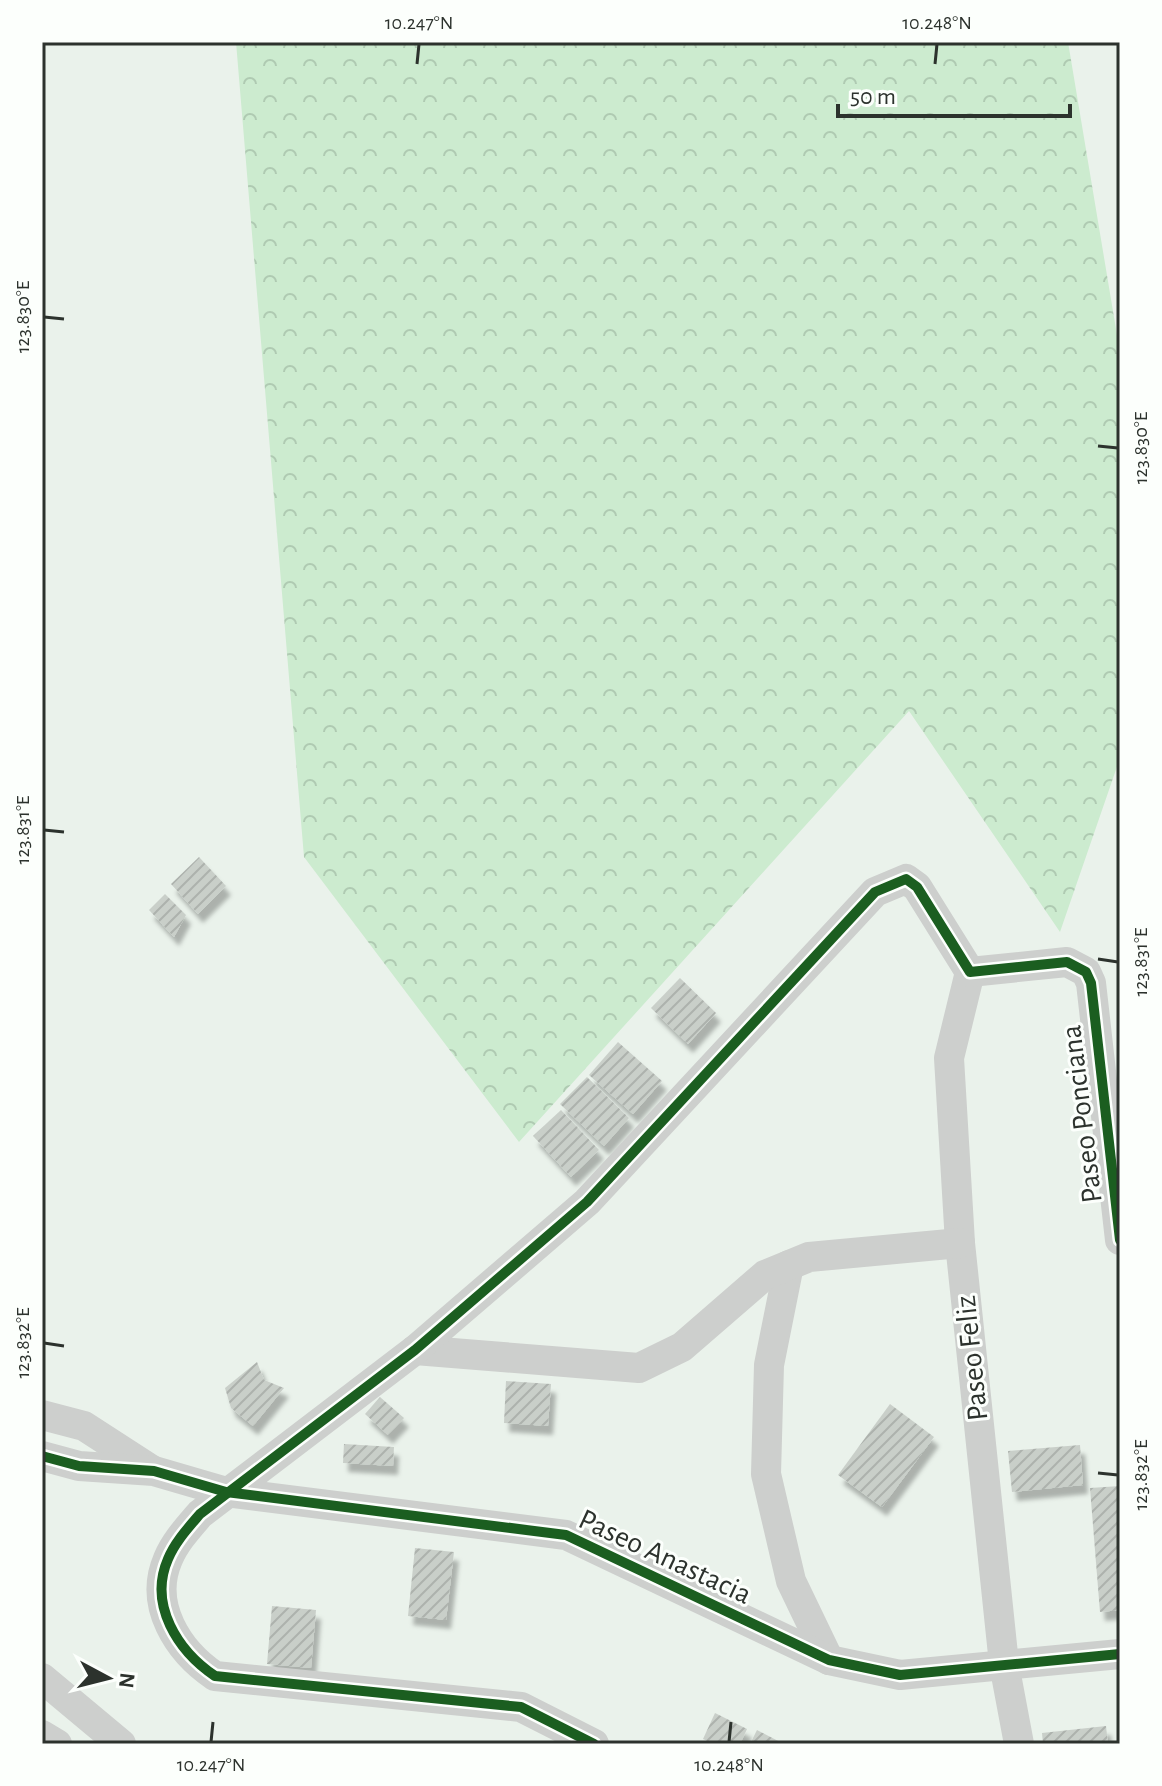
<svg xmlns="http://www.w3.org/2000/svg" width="1162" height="1786" font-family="'Alegreya Sans',sans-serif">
  <defs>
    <pattern id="forest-crowns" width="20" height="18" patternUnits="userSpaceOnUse" patternTransform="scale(2)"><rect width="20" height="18" fill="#ccebcf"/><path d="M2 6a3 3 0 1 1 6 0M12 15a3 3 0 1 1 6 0" fill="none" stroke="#afcab2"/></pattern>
    <pattern id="building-hatch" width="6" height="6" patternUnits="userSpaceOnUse" patternTransform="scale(2)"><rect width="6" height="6" fill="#c9cfc9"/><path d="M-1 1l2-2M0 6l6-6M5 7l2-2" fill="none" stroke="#adb2ad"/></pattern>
    <filter id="shadow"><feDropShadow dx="5" dy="9" stdDeviation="2" flood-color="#0004"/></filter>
  </defs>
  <rect width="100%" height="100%" fill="#eaf2eb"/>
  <!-- forest -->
  <path fill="url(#forest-crowns)" d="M236,42H1068L1120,353V758L1060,932L909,711L519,1142L304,857Z"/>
  <!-- building -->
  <g fill="url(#building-hatch)" filter="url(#shadow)">
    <path d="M199,857L226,886L198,914L171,884Z"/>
    <path d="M165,894L186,915L174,937L149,910Z"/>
    <path d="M680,978L716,1013L688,1044L651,1008Z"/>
    <path d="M618,1042L662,1081L633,1114L589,1075Z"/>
    <path d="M587,1077L629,1118L604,1146L560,1104Z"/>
    <path d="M561,1110L599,1150L571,1177L533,1136Z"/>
    <path d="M257,1362L264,1380L284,1388L253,1426L231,1408L225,1388Z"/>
    <path d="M506,1381L551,1384L548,1426L504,1423Z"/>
    <path d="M380,1397L404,1418L388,1435L365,1414Z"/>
    <path d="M890,1404L934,1437L882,1507L838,1475Z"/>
    <path d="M344,1444L394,1447L393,1466L343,1463Z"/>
    <path d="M1080,1445L1083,1485L1012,1492L1008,1451Z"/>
    <path d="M1120,1486V1610L1100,1612L1090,1488Z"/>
    <path d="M415,1548L454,1552L446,1620L408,1616Z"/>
    <path d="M272,1606L316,1610L311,1668L267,1664Z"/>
    <path d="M715,1713L747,1729L740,1744H714L703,1739Z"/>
    <path d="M1106,1726L1108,1744H1043L1042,1733Z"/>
    <path d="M757,1730L784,1744H750Z"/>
  </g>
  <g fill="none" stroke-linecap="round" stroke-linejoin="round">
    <!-- minor -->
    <g stroke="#cdcfcd" stroke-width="30">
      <path d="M970,972L949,1058L960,1243L1004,1664L1019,1744"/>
      <path d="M789,1265L769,1365L766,1474L791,1581L829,1660"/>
      <path d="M415,1350L639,1368L682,1347L765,1275L809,1257L960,1243"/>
      <path d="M42,1415L84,1426L152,1470"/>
      <path d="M42,1456L79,1466L154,1471L226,1492L566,1535L829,1660L900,1675L1120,1654"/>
      <path d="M42,1678L121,1744"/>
      <path d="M42,1735L57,1744"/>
      <path d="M594,1744L521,1707L215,1676C178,1651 148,1605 168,1559C175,1542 188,1528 200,1514L415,1350L587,1202L875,892L906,879L917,887L970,972L1067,962L1086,972L1091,983L1120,1240"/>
    </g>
    <defs>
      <g id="cycleway">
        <path d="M42,1456L79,1466L154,1471L226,1492L566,1535L829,1660L900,1675L1120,1654"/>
        <path d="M594,1744L521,1707L215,1676C178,1651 148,1605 168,1559C175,1542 188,1528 200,1514L415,1350L587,1202L875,892L906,879L917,887L970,972L1067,962L1086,972L1091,983L1120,1240"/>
      </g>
    </defs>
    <!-- cycleway casing -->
    <use href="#cycleway" stroke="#fcfffc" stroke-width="15"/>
    <!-- cycleway -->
    <use href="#cycleway" stroke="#1b5e20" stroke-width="10"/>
  </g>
  <!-- ticks -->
  <path fill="none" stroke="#2c322d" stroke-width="3" d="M417,64L419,44M935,64L937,44M44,317L64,319M1098,446L1118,448M44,830L64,832M1098,959L1118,962M44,1343L64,1346M1098,1473L1118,1475M211,1742L213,1722M729,1742L731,1722"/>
  <g text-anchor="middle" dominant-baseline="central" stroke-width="6" stroke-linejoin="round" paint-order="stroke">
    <!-- street labels -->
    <g font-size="30" fill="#2c322d" stroke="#fcfffc">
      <text transform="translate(1082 1114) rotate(-97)">Paseo Ponciana</text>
      <text transform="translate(972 1358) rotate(-96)">Paseo Feliz</text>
      <text transform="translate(665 1557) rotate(25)">Paseo Anastacia</text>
    </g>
  </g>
  <!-- border -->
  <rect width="1162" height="1786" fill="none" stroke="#fcfffc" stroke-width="88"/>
  <!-- north arrow -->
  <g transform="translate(108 1678) rotate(97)" stroke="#fcfffc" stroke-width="6" paint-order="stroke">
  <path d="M0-6L14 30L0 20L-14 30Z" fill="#2c322d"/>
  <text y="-12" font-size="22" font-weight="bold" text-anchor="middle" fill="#2c322d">N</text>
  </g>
  <!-- scale -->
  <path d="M838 104v12h232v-12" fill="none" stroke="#2c322d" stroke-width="4"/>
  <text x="850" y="104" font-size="24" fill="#2c322d" stroke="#fcfffc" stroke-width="6" paint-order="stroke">50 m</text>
  <rect x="44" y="44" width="1074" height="1698" fill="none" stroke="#2c322d" stroke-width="3"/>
  <g font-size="20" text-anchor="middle" fill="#2c322d">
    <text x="419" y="29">10.247°N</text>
    <text x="937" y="29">10.248°N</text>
    <text transform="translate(22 317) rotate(-90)" y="7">123.830°E</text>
    <text transform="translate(1140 448) rotate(-90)" y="7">123.830°E</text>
    <text transform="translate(22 830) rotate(-90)" y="7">123.831°E</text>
    <text transform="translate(1140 962) rotate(-90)" y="7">123.831°E</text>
    <text transform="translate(22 1343) rotate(-90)" y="7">123.832°E</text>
    <text transform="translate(1140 1475) rotate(-90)" y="7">123.832°E</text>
    <text x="211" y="1771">10.247°N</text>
    <text x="729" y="1771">10.248°N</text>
  </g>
</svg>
